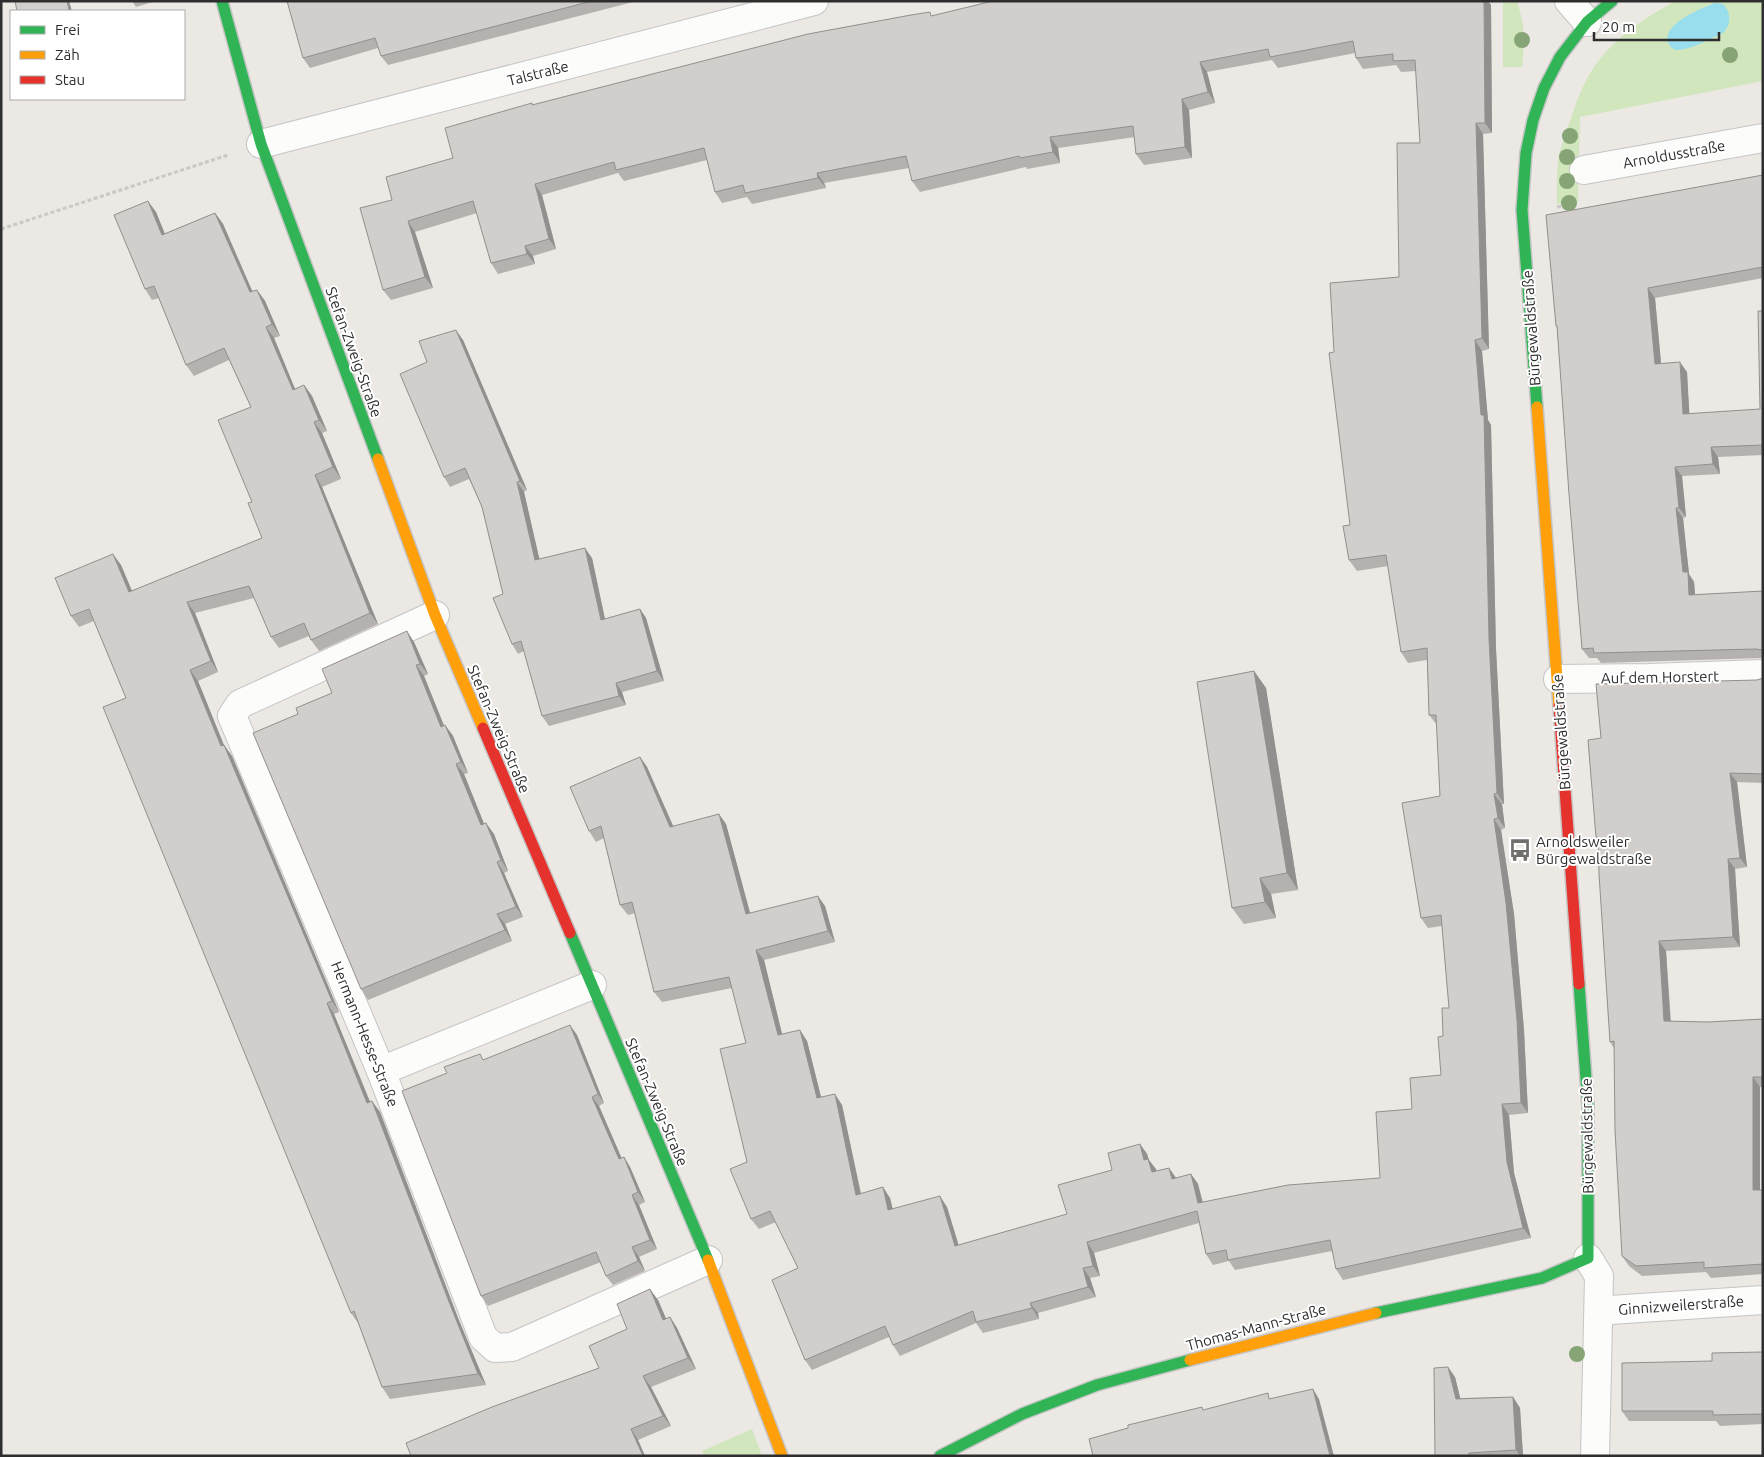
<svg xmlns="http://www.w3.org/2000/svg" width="1764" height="1457" font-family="Ubuntu,sans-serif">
  <rect width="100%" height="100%" fill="#ece8e4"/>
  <!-- green -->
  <g fill="#d2e6be">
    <path d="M1503,1H1517C1525,27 1525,41 1522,67H1503Z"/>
    <path d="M1676,1H1763V81L1580,117L1578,202L1557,204C1557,190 1556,176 1558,162C1560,147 1566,132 1571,118C1576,103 1581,89 1589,75C1608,42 1643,18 1676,1Z"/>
    <path d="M752,1429L762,1456H704L702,1451Z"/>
  </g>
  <!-- water -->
  <path fill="#99deec" d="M1715,3L1723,4C1731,12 1732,24 1723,33C1712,38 1690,50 1678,50C1674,50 1671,48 1669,44C1659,25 1702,8 1715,3Z"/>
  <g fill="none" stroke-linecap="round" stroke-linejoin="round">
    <defs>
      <g id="street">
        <path d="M1569,1L1587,22"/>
        <path d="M261,144L814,1"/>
        <path d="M1584,170L1763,138"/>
        <path d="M435,615L240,704L232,716L381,1071L483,1337L495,1348L512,1347L708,1260"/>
        <path d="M1558,679L1649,678L1763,674"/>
        <path d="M381,1071L592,985"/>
        <path d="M1588,1258L1599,1276L1595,1456"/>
        <path d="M1599,1308L1610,1310L1763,1300"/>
      </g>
      <g id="fast">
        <path d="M222,1L261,144L378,459"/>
        <path d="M1537,407L1522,210L1526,153L1533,120L1544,88L1560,57L1587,22L1612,1"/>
        <path d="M570,933L708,1260"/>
        <path d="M1376,1313L1542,1278L1588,1258V1106L1579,984"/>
        <path d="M940,1456L1022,1414L1097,1385L1190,1360"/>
      </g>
      <g id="slow">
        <path d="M1537,407L1559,706"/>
        <path d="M378,459L435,615L483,728"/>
        <path d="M708,1260L782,1456"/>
        <path d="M1190,1360L1376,1313"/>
      </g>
      <g id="jam">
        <path d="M1559,706L1579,984"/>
        <path d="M483,728L570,933"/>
      </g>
    </defs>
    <!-- street casing -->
    <use href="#street" stroke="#c5c5c5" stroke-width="30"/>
    <!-- fast casing -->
    <use href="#fast" stroke="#c5c5c5" stroke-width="14"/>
    <!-- slow casing -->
    <use href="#slow" stroke="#c5c5c5" stroke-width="14"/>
    <!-- jam casing -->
    <use href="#jam" stroke="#c5c5c5" stroke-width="14"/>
    <!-- path -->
    <g stroke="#c9c9c8" stroke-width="3" stroke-dasharray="4 2.5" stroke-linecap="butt">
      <path d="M1557,207L1573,205"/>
      <path d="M1,229L228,155"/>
    </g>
    <!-- street -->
    <use href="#street" stroke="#fcfcfb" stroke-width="28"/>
    <!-- fast -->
    <use href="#fast" stroke="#30b455" stroke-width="11"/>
    <!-- slow -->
    <use href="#slow" stroke="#ff9f0a" stroke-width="11"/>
    <!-- jam -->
    <use href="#jam" stroke="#e5322d" stroke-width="11"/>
  </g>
  <!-- trees -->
  <g fill="#86a476">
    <circle cx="1522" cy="40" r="8"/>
    <circle cx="1730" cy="55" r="8"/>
    <circle cx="1570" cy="136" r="8"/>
    <circle cx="1567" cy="157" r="8"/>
    <circle cx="1567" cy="181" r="8"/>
    <circle cx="1569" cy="203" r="8"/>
    <circle cx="1577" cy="1354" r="8"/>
  </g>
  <!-- wall -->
  <g fill="#b4b1af">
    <path d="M132,1H156L136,7Z"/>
    <path d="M287,1H637L388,65L381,56L378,48L310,68L303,58Z"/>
    <path d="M993,1H1488L1491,5L1492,133L1483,134L1489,349L1482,351L1488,420L1491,425L1496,649L1504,804H1502L1505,828L1501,830L1514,914L1524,1030L1528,1113L1509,1115L1514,1173L1531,1238L1343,1280L1336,1269L1332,1251L1235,1270L1229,1261L1213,1265L1206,1254L1199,1223L1094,1253L1100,1276L1090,1278L1096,1297L1038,1313L1039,1319L983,1333L976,1323L900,1356L893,1345L889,1337L812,1370L805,1360L798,1268L776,1222L759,1229L751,1219L747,1162L746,1043L732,988L662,1002L654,992L635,913L628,915L620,905L604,838L596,842L589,831L640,757L647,767L673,826L726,824L750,913L825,906L835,942L764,960L782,1034L807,1041L821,1097L842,1105L861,1193L890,1198L893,1209L947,1207L958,1245L1067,1214L1140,1144L1147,1154L1149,1160L1156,1171L1169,1168L1176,1178L1191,1174L1198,1184L1203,1202L1380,1178L1412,1109L1441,1075L1443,1036L1449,1008L1442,926L1428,928L1421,918L1440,796L1437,725L1429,715L1427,660L1408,663L1401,652L1388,566L1357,571L1349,560L1350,525L1334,352L1399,277L1420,143L1416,71L1401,72L1396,65L1363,69L1356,58L1355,53L1278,68L1272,60L1207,72L1215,103L1189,110L1192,158L1144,165L1136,154L1135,137L1058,148L1060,163L1027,169L1026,167L920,192L912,181L909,168L824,183L826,188L752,204L747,197L722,203L715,192L707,160L624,181L618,173L542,195L556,249L533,256L535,264L498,274L491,263L477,213L415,232L433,288L391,300L383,290L392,200L453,158L533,105L933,16Z"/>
    <path d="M1763,175V278L1655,298L1661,363L1687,372L1689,414L1760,409L1763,311V455L1718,457L1720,474L1682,476L1686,517L1683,518L1689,574L1694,582L1695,595L1763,591V658L1601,663L1597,658H1589L1582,649L1557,328L1556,326Z"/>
    <path d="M156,212L164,234L215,213L223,224L252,292L257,290L265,301L280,336L274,338L295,389L304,385L312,396L327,431L322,433L341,479L322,487L378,624L319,651L311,640L309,636L279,648L271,637L254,598L195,613L218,672L198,681L224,745L232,756L339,1012L334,1014L370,1102L380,1112L458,1318L486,1385L390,1399L382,1387L358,1323L351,1313L126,698L94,621L79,627L71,616L121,565L132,591L262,538L252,502L251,407L229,360L194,376L186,365L159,298L152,300L145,289Z"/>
    <path d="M463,340L527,490L524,492L539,559L592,558L605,619L640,609L646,618L664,681L622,692L626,705L549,726L542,716L524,651L518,654L512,644L503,594L482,507L469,479L450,487L444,477Z"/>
    <path d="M414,642L428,674L424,676L444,726L445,725L453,736L468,773L464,774L484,824L494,834L508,871L504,873L523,917L505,924L512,941L368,1000L361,989L298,714Z"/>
    <path d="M1254,671L1266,688L1298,890L1271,894L1276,918L1244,924L1232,908Z"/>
    <path d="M1763,678V783L1737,782L1747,867L1735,869L1740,947L1666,951L1671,1021L1708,1022L1763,1019V1087H1760V1190H1763V1274L1711,1278L1706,1272L1642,1276L1629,1266L1622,1256L1614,1048L1610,1042L1598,840L1596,837L1601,738Z"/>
    <path d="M577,1035L604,1103L599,1106L621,1158L624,1157L630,1167L645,1202L639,1205L657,1249L639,1257L645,1271L613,1285L606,1276L601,1262L488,1306L481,1296L484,1059Z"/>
    <path d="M658,1300L666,1319L670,1317L677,1328L696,1369L651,1387L671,1426L638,1440L645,1456H411L599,1368L627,1329Z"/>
    <path d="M1763,1352V1424L1720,1426L1716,1421H1629L1622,1411L1712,1361Z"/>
    <path d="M1455,1377L1460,1398L1513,1397L1520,1408L1523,1456H1435Z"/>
  </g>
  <!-- shaded-wall -->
  <g fill="#92908e">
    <path d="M67,1H69L72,11L69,10Z"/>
    <path d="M1484,1H1488L1491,5L1492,133L1485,123Z"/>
    <path d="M1200,62L1207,72L1215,103L1208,92Z"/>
    <path d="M1182,99L1189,110L1192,158L1185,147Z"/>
    <path d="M1476,123L1483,134L1489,349L1482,338Z"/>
    <path d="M1050,137L1058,148L1060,163L1053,152Z"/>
    <path d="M817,173L824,183L826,188L818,178Z"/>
    <path d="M535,184L542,195L556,249L549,239Z"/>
    <path d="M148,201L156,212L170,246L162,235Z"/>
    <path d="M215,213L223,224L258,304L250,292Z"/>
    <path d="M408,221L415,232L433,288L425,277Z"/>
    <path d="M525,246L533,256L535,264L527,254Z"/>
    <path d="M1648,288L1655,298L1662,374L1655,364Z"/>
    <path d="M257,290L265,301L280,336L272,324Z"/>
    <path d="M266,327L274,338L300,401L293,390Z"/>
    <path d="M456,330L463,340L527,490L520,481Z"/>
    <path d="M1475,340L1482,351L1488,420L1491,425L1496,649L1504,804L1497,793L1489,639L1481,415Z"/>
    <path d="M1680,362L1687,372L1690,424L1683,414Z"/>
    <path d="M304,385L312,396L327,431L319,420Z"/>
    <path d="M314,422L322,433L341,479L333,467Z"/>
    <path d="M1711,447L1718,457L1720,474L1713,464Z"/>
    <path d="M1675,467L1682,476L1686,517L1679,508Z"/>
    <path d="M315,475L322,487L378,624L370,613Z"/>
    <path d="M517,482L524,492L542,570L535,560Z"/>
    <path d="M1676,508L1683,518L1689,574L1694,582L1696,605L1689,595L1683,572Z"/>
    <path d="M585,548L592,558L607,629L601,620Z"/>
    <path d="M113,554L121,565L137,603L129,592Z"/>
    <path d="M187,602L195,613L218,672L211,661Z"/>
    <path d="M640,609L646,618L664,681L657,671Z"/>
    <path d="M407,631L414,642L428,674L420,664Z"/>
    <path d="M416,665L424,676L449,738L441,727Z"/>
    <path d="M190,670L198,681L229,758L221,746Z"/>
    <path d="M1254,671L1266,688L1298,890L1287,873Z"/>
    <path d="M616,683L622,692L626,705L619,696Z"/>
    <path d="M445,725L453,736L468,773L461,762Z"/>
    <path d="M224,745L232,756L339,1012L332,1001Z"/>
    <path d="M640,757L647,767L678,837L670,827Z"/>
    <path d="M456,764L464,774L489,836L481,825Z"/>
    <path d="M1730,773L1737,782L1747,867L1740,858Z"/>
    <path d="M1494,794L1502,804L1505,828L1498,818Z"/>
    <path d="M719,814L726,824L753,924L746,914Z"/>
    <path d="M1494,819L1501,830L1514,914L1524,1030L1528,1113L1521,1103Z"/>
    <path d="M486,823L494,834L508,871L501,860Z"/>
    <path d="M1728,859L1735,869L1740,947L1733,937Z"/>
    <path d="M497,862L504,873L523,917L516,907Z"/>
    <path d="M1260,878L1271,894L1276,918L1265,902Z"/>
    <path d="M818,896L825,906L835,942L828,931Z"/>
    <path d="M497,914L505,924L512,941L505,930Z"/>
    <path d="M1659,941L1666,951L1671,1031L1664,1021Z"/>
    <path d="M756,950L764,960L785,1046L778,1035Z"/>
    <path d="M327,1003L334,1014L375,1114L367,1103Z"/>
    <path d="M570,1025L577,1035L604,1103L598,1094Z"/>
    <path d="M800,1030L807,1041L824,1109L817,1098Z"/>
    <path d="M1753,1077L1760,1087V1200L1753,1190Z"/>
    <path d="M835,1094L842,1105L863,1205L856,1195Z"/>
    <path d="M592,1097L599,1106L626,1168L619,1159Z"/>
    <path d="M372,1101L380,1112L458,1318L486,1385L478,1374L451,1307Z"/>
    <path d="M1502,1104L1509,1115L1514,1173L1531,1238L1523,1228L1507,1162Z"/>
    <path d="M1140,1144L1147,1154L1149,1160L1156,1169L1159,1183L1152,1172L1144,1160Z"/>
    <path d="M624,1157L630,1167L645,1202L638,1192Z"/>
    <path d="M1169,1168L1176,1178L1172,1179Z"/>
    <path d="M1191,1174L1198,1184L1205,1214L1198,1203Z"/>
    <path d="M883,1187L890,1198L895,1221L888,1210Z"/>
    <path d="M632,1195L639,1205L657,1249L650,1240Z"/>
    <path d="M940,1196L947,1207L962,1256L955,1246Z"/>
    <path d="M1087,1242L1094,1253L1100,1276L1093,1266Z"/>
    <path d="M632,1247L639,1257L645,1271L638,1261Z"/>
    <path d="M1083,1268L1090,1278L1096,1297L1088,1287Z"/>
    <path d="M650,1289L658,1300L671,1330L663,1320Z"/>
    <path d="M1030,1303L1038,1313L1039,1319L1032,1308Z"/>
    <path d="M670,1317L677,1328L696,1369L688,1358Z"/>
    <path d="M1448,1367L1455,1377L1463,1409L1456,1399Z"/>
    <path d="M643,1376L651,1387L671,1426L663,1416Z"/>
    <path d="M1313,1389L1319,1399L1334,1456H1330Z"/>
    <path d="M1513,1397L1520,1408L1523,1456H1520L1516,1450Z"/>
    <path d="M631,1429L638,1440L645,1456H643Z"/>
  </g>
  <!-- building -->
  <g fill="#d1cecb" stroke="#92908e">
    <path d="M15,1H67L69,10L67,11H17Z"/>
    <path d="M287,1H592L381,56L375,38L303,58Z"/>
    <path d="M993,1H1484L1485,123H1476L1482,338L1475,340L1481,415H1484L1489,639L1497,793L1494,794L1498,818L1494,819L1506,903L1517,1020L1521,1103L1502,1104L1507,1162L1523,1228L1336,1269L1330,1240L1228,1260L1226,1250L1206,1254L1197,1211L1087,1242L1093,1266L1083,1268L1088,1287L1030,1303L1032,1308L976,1322L973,1311L893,1345L885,1326L805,1360L772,1280L798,1268L770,1211L751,1219L730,1169L747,1162L720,1049L746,1043L729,977L654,992L632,902L620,905L601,826L589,831L570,787L640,757L670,827L719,814L746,914L818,896L828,931L756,950L778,1035L800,1030L817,1098L835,1094L856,1195L883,1187L888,1210L940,1196L955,1246L1067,1214L1058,1185L1112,1170L1108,1153L1140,1144L1144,1160L1148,1159L1152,1172L1169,1168L1172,1179L1191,1174L1198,1203L1288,1185L1380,1178L1376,1112L1412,1109L1410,1078L1441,1075L1438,1037L1443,1036L1442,1008H1449L1441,915L1421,918L1402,803L1440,796L1436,715H1429L1427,648L1401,652L1386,555L1349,560L1343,526L1350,525L1329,353L1334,352L1330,283L1399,277L1397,143H1420L1415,60L1393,61V54L1356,58L1353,41L1270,57L1268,49L1200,62L1208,92L1182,99L1185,147L1136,154L1133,126L1050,137L1053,152L1020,158L1019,156L912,181L906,156L817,173L818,178L745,193L743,185L715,192L704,148L616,170L614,162L535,184L549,239L525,246L527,254L491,263L473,201L408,221L425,277L383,290L360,208L392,200L386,177L453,158L445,128L532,103V105L808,34L911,15L930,12L931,16Z"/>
    <path d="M1763,175V267L1648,288L1655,364L1680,362L1683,414L1760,409L1758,311H1763V445L1711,447L1713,464L1675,467L1679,508H1676L1683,572H1688L1689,595L1763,591V650L1756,649L1594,653L1593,648L1582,649L1569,494L1557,326H1556L1546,215Z"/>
    <path d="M148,201L162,235L215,213L250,292L257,290L272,324L266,327L293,390L304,385L319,420L314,422L333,467L315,475L370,613L311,640L304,623L271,637L249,586L187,602L211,661L190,670L221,746L224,745L332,1001L327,1003L367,1103L372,1101L451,1307L478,1374L382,1387L354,1311L351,1313L103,707L126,698L89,609L71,616L55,578L113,554L129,592L262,538L248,503L252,502L218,420L251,407L224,348L186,365L154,286L145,289L114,215Z"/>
    <path d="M456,330L520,481L517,482L535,560L585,548L601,620L640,609L657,671L616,683L619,696L542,716L521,641L512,644L493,598L503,594L482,507L465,468L444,477L400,374L427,362L419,341Z"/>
    <path d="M407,631L420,664L416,665L441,727L445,725L461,762L456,764L481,825L486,823L501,860L497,862L516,907L497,914L505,930L361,989L253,733L298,714L296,708L332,693L322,669Z"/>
    <path d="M1254,671L1287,873L1260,878L1265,902L1232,908L1197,682Z"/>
    <path d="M1763,678V774L1730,773L1740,858L1728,859L1733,937L1659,941L1664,1021L1708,1022L1763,1019V1077H1753V1190H1763V1264L1704,1268V1262L1636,1266L1622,1256L1615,1130L1614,1041L1610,1042L1599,874L1598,837H1596L1588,740L1601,738L1596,684L1757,680Z"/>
    <path d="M570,1025L598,1094L592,1097L619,1159L624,1157L638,1192L632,1195L650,1240L632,1247L638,1261L606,1276L596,1252L481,1296L402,1091L447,1073L444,1067L480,1054L483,1060Z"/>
    <path d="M650,1289L663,1320L670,1317L688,1358L643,1376L663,1416L631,1429L643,1456H411L406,1443L492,1407L599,1368L589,1346L627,1329L617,1304Z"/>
    <path d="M1763,1352V1414L1713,1415V1411H1622V1363L1712,1361V1353Z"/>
    <path d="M1448,1367L1456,1399L1513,1397L1516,1450L1469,1453V1456H1435L1434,1368Z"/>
    <path d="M1313,1389L1330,1456H1093L1089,1439L1128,1428V1425L1202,1407L1203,1410L1268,1393L1269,1399Z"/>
  </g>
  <!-- icons -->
  <defs>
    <symbol id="bus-bare" viewBox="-9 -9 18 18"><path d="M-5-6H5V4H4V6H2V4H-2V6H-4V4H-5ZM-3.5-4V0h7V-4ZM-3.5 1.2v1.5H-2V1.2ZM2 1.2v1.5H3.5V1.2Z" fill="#706f6e" stroke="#fff" stroke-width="2.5" paint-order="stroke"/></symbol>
  </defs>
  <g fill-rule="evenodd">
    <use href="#bus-bare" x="1504" y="834" width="32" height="32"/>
  </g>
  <g text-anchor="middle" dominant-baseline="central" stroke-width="4" stroke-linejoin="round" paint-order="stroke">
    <!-- street labels -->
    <g font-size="15" fill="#2e2e2e" stroke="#fff">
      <text transform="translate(538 73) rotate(-14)">Talstraße</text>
      <text transform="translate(1674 154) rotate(-10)">Arnoldusstraße</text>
      <text transform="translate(1531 328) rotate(-94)">Bürgewaldstraße</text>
      <text transform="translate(354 352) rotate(70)">Stefan-Zweig-Straße</text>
      <text transform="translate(1660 677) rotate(-1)">Auf dem Horstert</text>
      <text transform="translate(499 729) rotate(67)">Stefan-Zweig-Straße</text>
      <text transform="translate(1561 732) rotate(-94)">Bürgewaldstraße</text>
      <text transform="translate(365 1034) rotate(68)">Hermann-Hesse-Straße</text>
      <text transform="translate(657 1102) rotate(67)">Stefan-Zweig-Straße</text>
      <text transform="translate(1587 1136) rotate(-91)">Bürgewaldstraße</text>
      <text transform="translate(1681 1305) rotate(-4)">Ginnizweilerstraße</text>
      <text transform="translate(1256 1327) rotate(-15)">Thomas-Mann-Straße</text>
    </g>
    <!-- poi labels -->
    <g font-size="15" fill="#2e2e2e" stroke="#fff" text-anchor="start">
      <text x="1536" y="841">Arnoldsweiler<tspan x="1536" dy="17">Bürgewaldstraße</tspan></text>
    </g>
  </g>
  <!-- border -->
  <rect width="1764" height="1457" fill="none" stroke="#2e2e2e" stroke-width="5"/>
  <!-- legend -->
  <rect x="10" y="10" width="175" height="90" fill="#ffffff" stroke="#ababab"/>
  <rect x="20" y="26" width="25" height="8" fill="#30b455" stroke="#ababab"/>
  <text x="55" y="35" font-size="15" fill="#2e2e2e">Frei</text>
  <rect x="20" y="51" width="25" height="8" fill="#ff9f0a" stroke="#ababab"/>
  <text x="55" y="60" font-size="15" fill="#2e2e2e">Zäh</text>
  <rect x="20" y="76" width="25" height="8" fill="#e5322d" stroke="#ababab"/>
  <text x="55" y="85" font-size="15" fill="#2e2e2e">Stau</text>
  <!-- scale -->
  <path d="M1594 32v8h125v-8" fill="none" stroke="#2e2e2e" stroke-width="2.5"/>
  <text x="1602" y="32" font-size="15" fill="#2e2e2e" stroke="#ffffff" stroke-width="4" paint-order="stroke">20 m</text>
</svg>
